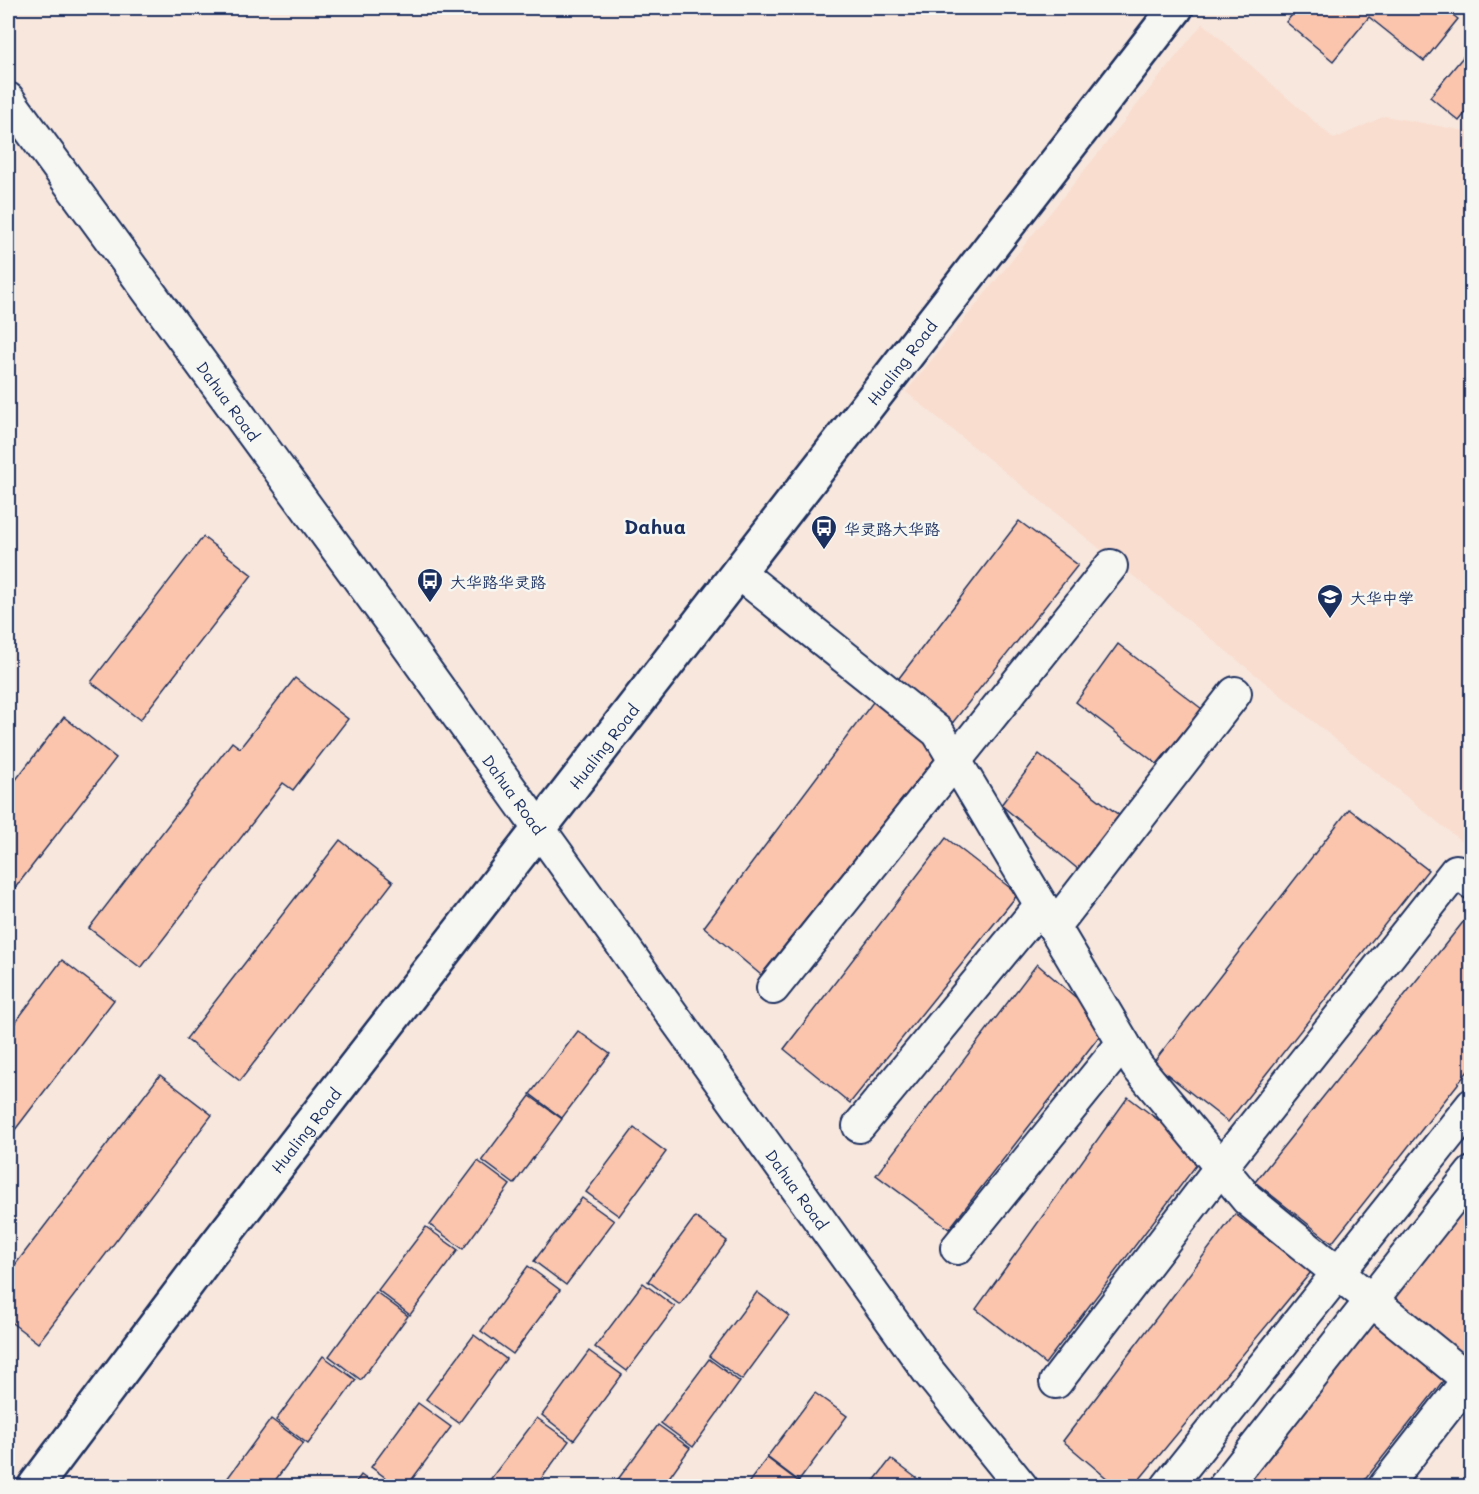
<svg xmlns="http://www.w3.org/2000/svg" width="1479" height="1494" font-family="Mali,'LXGW WenKai TC',sans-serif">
  <rect width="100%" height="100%" fill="#f8e7dd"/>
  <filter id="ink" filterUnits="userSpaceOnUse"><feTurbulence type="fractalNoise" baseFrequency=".0167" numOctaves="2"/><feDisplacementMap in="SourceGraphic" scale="12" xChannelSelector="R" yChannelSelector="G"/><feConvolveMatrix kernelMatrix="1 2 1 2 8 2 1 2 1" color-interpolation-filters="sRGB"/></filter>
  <g filter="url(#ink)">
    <!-- built -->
    <path fill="#f9ddcf" d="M1203,23L1334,139L1385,116L1471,132V849L906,392Z"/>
    <!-- building -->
    <g fill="#fbc5ad" stroke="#1b2f5e" stroke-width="1.5">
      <path d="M1298,8H1444L1458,19L1424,61L1369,17L1333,61L1286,22Z"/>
      <path d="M1472,46V105L1459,121L1430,97Z"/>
      <path d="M1019,521L1078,565L950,726L896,682Z"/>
      <path d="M203,537L252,575L140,720L91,682Z"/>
      <path d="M1118,644L1202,709L1157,764L1076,702Z"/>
      <path d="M295,678L348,719L293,790L283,783L141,968L89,928L232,742L240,748Z"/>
      <path d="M876,698L941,751L761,975L704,927Z"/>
      <path d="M64,717L116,758L8,897V790Z"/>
      <path d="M1039,754L1120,816L1079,870L1001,805Z"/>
      <path d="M1349,809L1428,870L1228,1122L1153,1063Z"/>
      <path d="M946,838L1018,894L850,1103L784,1049Z"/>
      <path d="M340,840L393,882L240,1081L186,1039Z"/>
      <path d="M1472,911V1066L1332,1243L1255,1182Z"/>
      <path d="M62,960L114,1000L8,1139V1032Z"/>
      <path d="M1037,964L1108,1025L949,1229L876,1175Z"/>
      <path d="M578,1031L610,1054L562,1118L530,1094Z"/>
      <path d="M160,1075L212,1115L38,1343L8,1320V1274Z"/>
      <path d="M530,1096L562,1119L514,1184L482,1160Z"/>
      <path d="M1128,1097L1204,1155L1045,1364L976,1309Z"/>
      <path d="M634,1128L666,1152L619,1216L586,1192Z"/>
      <path d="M478,1161L510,1185L463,1249L430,1225Z"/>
      <path d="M1472,1190V1357L1467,1363L1385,1298Z"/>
      <path d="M582,1198L614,1221L566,1285L534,1261Z"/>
      <path d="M1235,1214L1311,1272L1134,1486H1116L1063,1441Z"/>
      <path d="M695,1217L727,1241L680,1305L648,1281Z"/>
      <path d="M426,1227L458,1250L410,1315L378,1290Z"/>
      <path d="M528,1266L560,1290L513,1354L481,1331Z"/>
      <path d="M643,1283L675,1307L627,1371L595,1347Z"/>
      <path d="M376,1292L408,1316L361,1380L329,1356Z"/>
      <path d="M757,1292L789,1316L742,1380L709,1356Z"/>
      <path d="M1372,1320L1447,1376L1360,1486H1246Z"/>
      <path d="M474,1335L506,1359L459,1423L426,1399Z"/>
      <path d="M589,1351L622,1375L574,1440L542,1415Z"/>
      <path d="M323,1356L356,1380L308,1444L276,1420Z"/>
      <path d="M709,1359L740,1382L693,1447L661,1423Z"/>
      <path d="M815,1393L847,1416L799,1481L767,1457Z"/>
      <path d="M418,1403L451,1427L407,1486H397L371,1467Z"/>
      <path d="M537,1418L569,1441L536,1486H496L489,1481Z"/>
      <path d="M271,1419L303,1443L271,1486H228L224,1483Z"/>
      <path d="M658,1425L690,1448L663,1486H613Z"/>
      <path d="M767,1458L799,1482L796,1486H746Z"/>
      <path d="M891,1459L923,1483L920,1486H870Z"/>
      <path d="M361,1475L376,1486H353Z"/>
    </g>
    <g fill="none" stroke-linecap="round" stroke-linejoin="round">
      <defs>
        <g id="minor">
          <path id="s1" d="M8,99L398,632L928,1371L1021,1486"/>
          <path d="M738,572L938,732L1137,1066L1247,1199L1468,1379"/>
          <path d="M1054,927L1235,693"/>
          <path d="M773,988L1111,566"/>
          <path d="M859,1126L1041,905"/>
          <path d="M957,1248L1123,1043"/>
          <path d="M1056,1382L1221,1167L1456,871L1472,883"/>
          <path d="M1168,1486L1472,1105"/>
          <path d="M1225,1486L1472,1173"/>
          <path d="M1385,1486L1472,1375"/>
        </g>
        <g id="major">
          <path id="s2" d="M35,1486L207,1257L1176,8"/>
        </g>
      </defs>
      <!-- minor casing -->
      <use href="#minor" stroke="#1b2f5e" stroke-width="36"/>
      <!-- major casing -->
      <use href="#major" stroke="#1b2f5e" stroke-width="38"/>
      <!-- minor -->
      <use href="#minor" stroke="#f6f6f2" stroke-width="32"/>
      <!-- major -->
      <use href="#major" stroke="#f6f6f2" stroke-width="33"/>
    </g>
  </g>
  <!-- icons -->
  <defs>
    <symbol id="bus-pin" viewBox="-11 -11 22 30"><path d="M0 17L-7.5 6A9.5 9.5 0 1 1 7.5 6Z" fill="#1b2f5e" stroke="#f6f6f2"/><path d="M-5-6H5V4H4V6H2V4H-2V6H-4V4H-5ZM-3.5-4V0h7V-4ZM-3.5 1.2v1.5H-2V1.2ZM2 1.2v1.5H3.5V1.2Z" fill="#fff"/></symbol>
    <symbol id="school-pin" viewBox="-11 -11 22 30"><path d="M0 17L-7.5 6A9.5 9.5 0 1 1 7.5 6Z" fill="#1b2f5e" stroke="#f6f6f2"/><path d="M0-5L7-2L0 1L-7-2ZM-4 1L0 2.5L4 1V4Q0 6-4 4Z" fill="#fff"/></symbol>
  </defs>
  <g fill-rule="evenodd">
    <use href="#bus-pin" x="809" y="513" width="30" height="40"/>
    <use href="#bus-pin" x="415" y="566" width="30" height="40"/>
    <use href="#school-pin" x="1315" y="582" width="30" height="40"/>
  </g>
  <g text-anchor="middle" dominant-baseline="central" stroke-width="5" stroke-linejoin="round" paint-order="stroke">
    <!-- street labels -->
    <g font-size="16" fill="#1b2f5e" stroke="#f6f6f2">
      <text stroke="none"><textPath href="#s2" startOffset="1419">Hualing Road</textPath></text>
      <text stroke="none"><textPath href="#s1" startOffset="374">Dahua Road</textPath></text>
      <text stroke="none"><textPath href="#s2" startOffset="933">Hualing Road</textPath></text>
      <text stroke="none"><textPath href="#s1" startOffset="860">Dahua Road</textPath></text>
      <text stroke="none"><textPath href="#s2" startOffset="447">Hualing Road</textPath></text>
      <text stroke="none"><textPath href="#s1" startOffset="1346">Dahua Road</textPath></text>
    </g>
    <!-- poi labels -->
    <g font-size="16" fill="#1b2f5e" stroke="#f6f6f2" text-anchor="start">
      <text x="844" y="528">华灵路大华路</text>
      <text x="450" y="581">大华路华灵路</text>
      <text x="1350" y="597">大华中学</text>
    </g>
    <!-- quarter labels -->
    <g font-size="20" font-weight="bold" fill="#1b2f5e" stroke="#f6f6f2">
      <text x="655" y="526">Dahua</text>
    </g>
  </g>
  <!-- margin -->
  <rect width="1479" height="1494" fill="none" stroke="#f6f6f2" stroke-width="30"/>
  <rect x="15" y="15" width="1449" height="1464" fill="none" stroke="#1b2f5e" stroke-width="2" filter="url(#ink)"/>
</svg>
